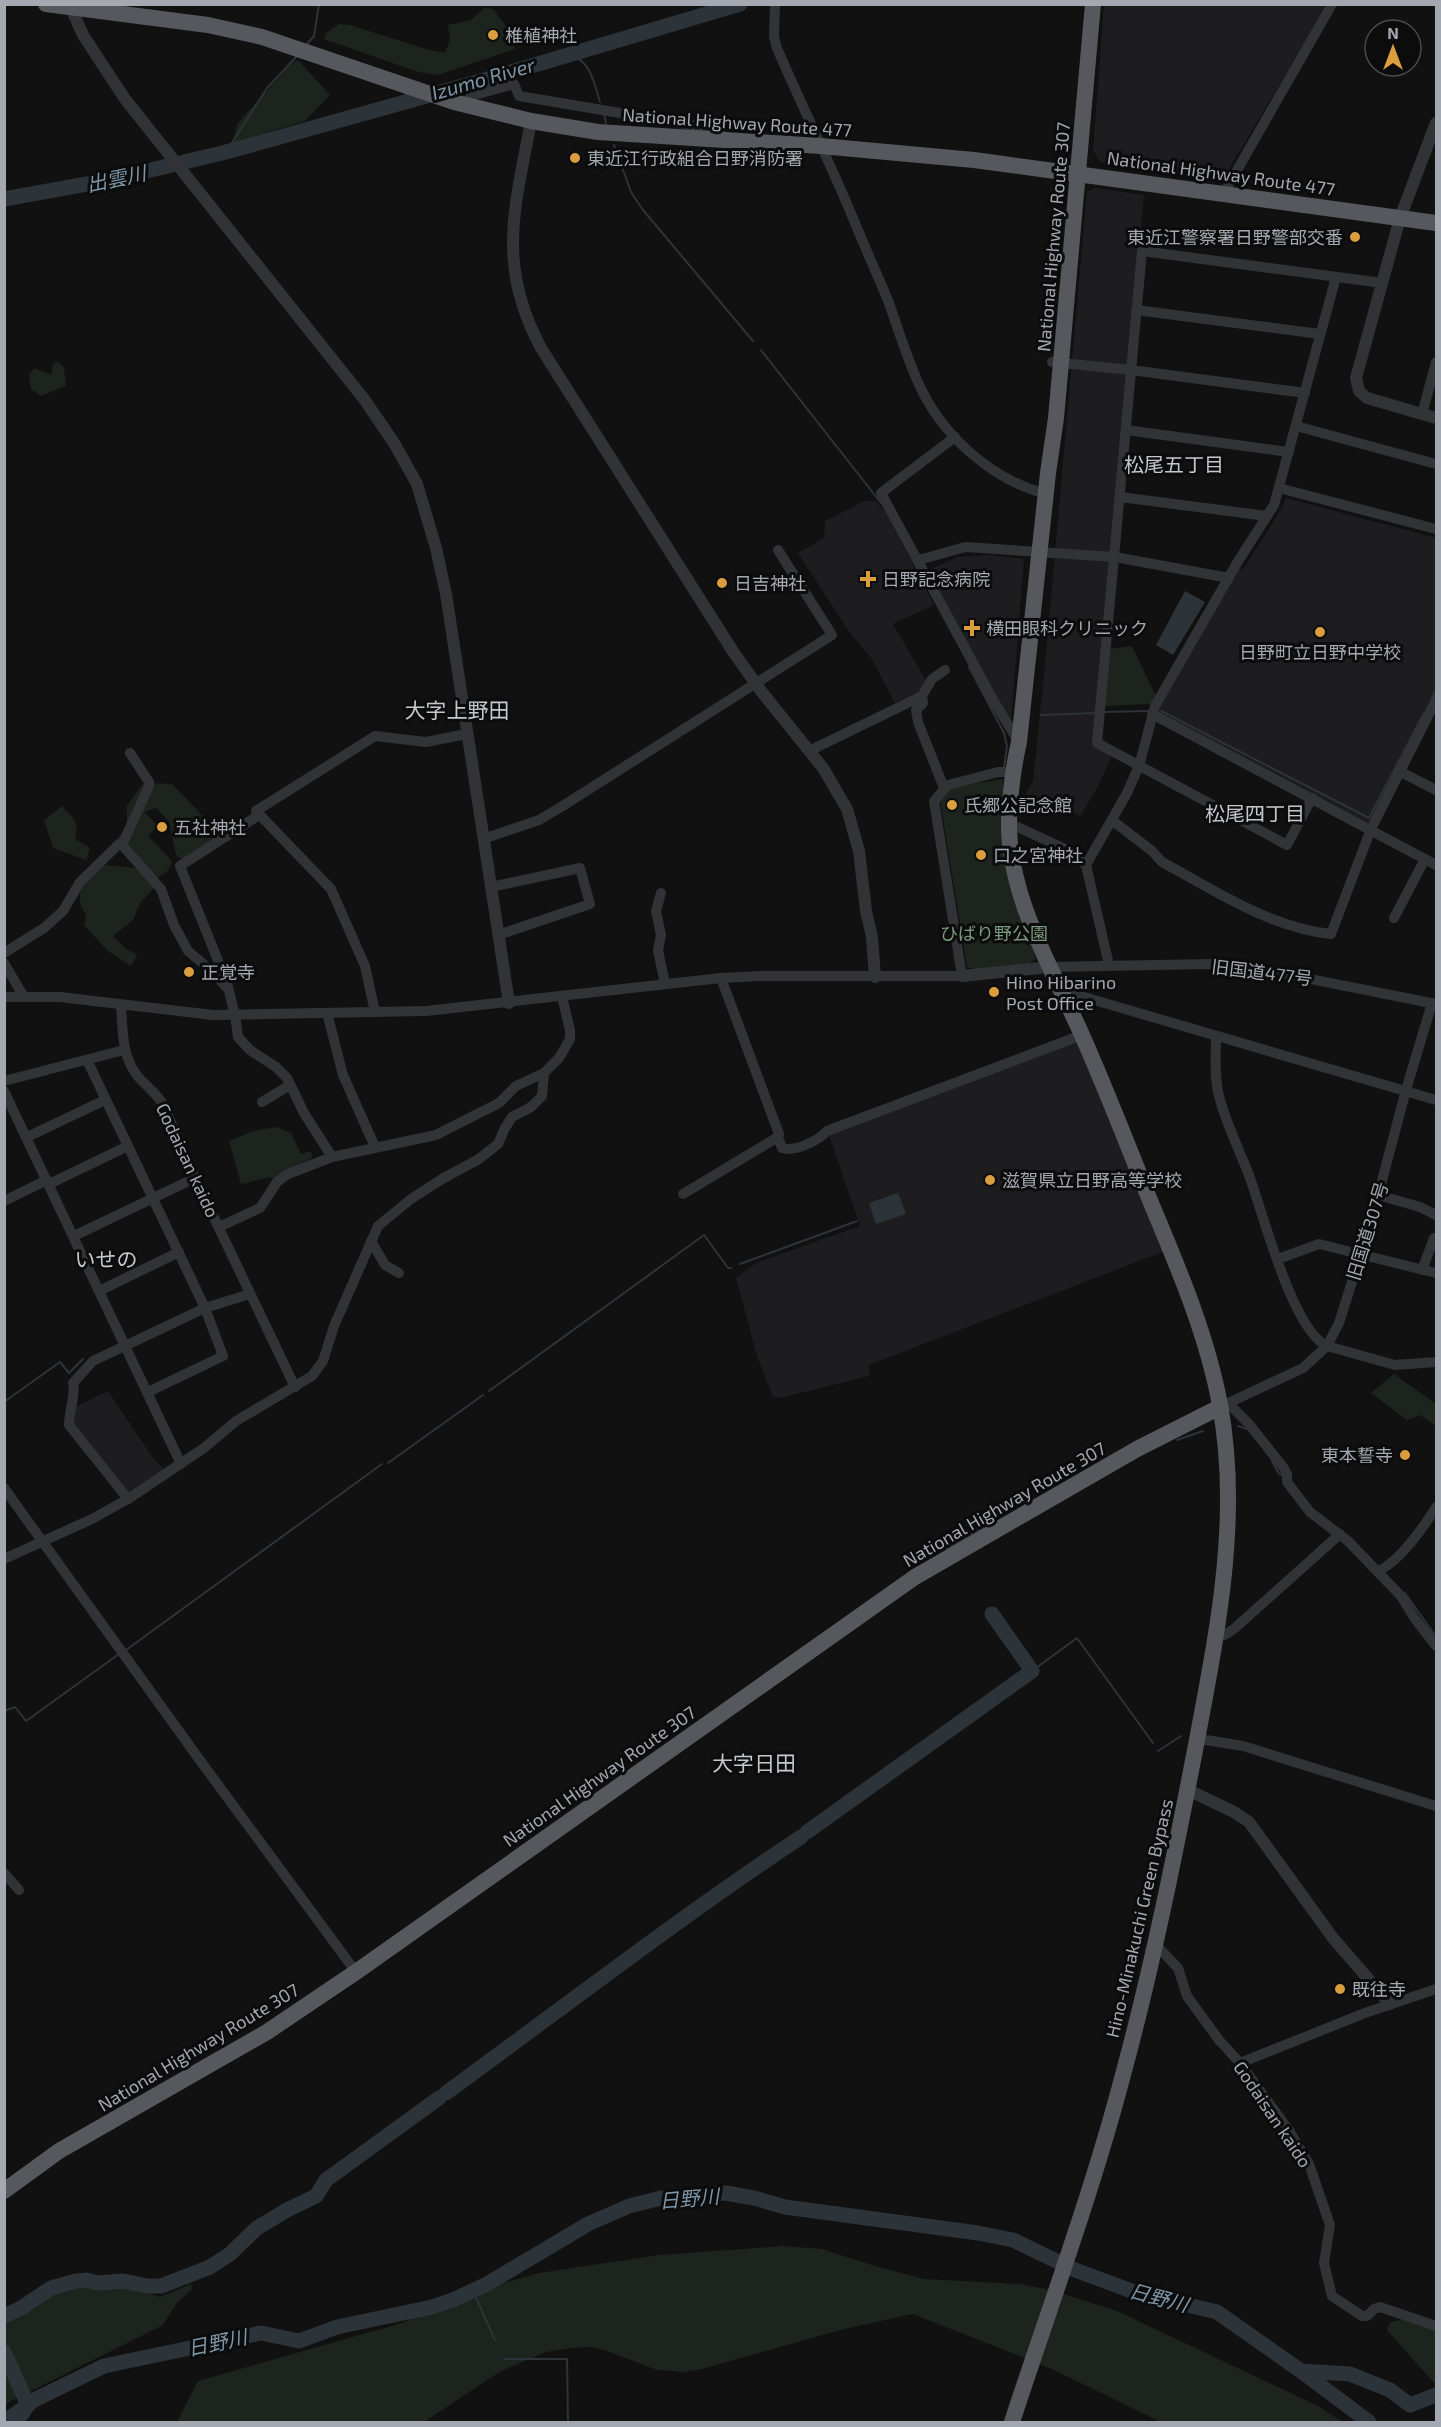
<svg xmlns="http://www.w3.org/2000/svg" width="1441" height="2427" font-family="'Exo 2','Noto Sans JP',sans-serif">
  <rect width="100%" height="100%" fill="#111112"/>
  <!-- built -->
  <g fill="#1d1d1f">
    <path d="M1104,5H1325L1296,57L1223,179L1100,162L1093,150Z"/>
    <path d="M1095,188L1144,195L1093,745L1112,756L1098,786L1081,815L1022,801L1033,781L1046,655L1087,192Z"/>
    <path d="M1286,498L1436,538V692L1370,821L1366,822L1159,714V708L1240,566L1242,571L1282,508Z"/>
    <path d="M864,501H876L885,511L934,605L893,624L927,682L920,692L895,703L872,659L850,633L798,553L824,538L825,521Z"/>
    <path d="M989,555L1024,559L1011,722L982,674L927,571L958,557Z"/>
    <path d="M1079,1041L1165,1251L869,1365V1376L780,1398L773,1397L757,1356L736,1278L756,1263L860,1226L829,1135Z"/>
    <path d="M108,1391L153,1458L164,1470L131,1495L73,1425L75,1407Z"/>
  </g>
  <!-- green -->
  <g fill="#1d241e">
    <path d="M484,8L493,9L510,31L515,49L438,75L418,72L324,39L326,33L339,24L350,25L426,49L445,53L450,40L448,25L471,20Z"/>
    <path d="M298,60L330,95L305,121L233,143L237,124L291,64Z"/>
    <path d="M58,361L64,368L66,386L41,396L31,389L29,375L34,368L51,375L53,364Z"/>
    <path d="M1132,646L1156,696L1152,704L1105,706L1109,649Z"/>
    <path d="M1003,779V822L1036,959L1026,966L975,969L967,967L940,800L951,787Z"/>
    <path d="M143,783L172,784L200,813L216,844L183,860L176,855L169,822L156,808L144,812L158,826L148,836L172,861L168,871L157,878L115,842L127,826V806Z"/>
    <path d="M62,806C73,818 80,822 75,839L90,848L86,860L53,848L44,820Z"/>
    <path d="M103,865L136,868L156,886L140,903L133,920L113,936L125,948L137,955L131,966L108,951L84,925L86,915C72,895 84,877 103,865Z"/>
    <path d="M276,1127L291,1133L301,1154L311,1151L312,1158L291,1168L277,1180L270,1177L241,1184L229,1141L253,1131Z"/>
    <path d="M1394,1374L1436,1404V1426L1420,1415L1407,1420L1371,1393Z"/>
    <path d="M783,2246L822,2249L878,2267L924,2279L1019,2284L1051,2290L1117,2311L1318,2406L1343,2422H1161L1052,2369L913,2314L844,2329L702,2369L683,2372L657,2370L605,2350L589,2347L571,2348L546,2352L501,2371L424,2422H177L198,2381L402,2323L460,2295L539,2273L659,2255Z"/>
    <path d="M86,2283L101,2288L124,2286L160,2297L191,2284L192,2289L176,2304L163,2325L5,2404V2321L55,2291Z"/>
    <path d="M1406,2319L1436,2328V2385L1387,2330L1390,2322Z"/>
  </g>
  <!-- water -->
  <g fill="#2c3339">
    <path d="M1185,591L1205,602L1173,655L1156,645Z"/>
    <path d="M898,1193L906,1214L876,1224L869,1203Z"/>
    <path d="M43,2392L45,2394C36,2402 34,2412 26,2421L5,2422V2412Z"/>
  </g>
  <g fill="none" stroke-linecap="round" stroke-linejoin="round">
    <!-- stream -->
    <g stroke="#2c3339" stroke-width="2">
      <path d="M307,44L314,36L319,4"/>
      <path d="M570,55C591,61 594,83 600,102"/>
      <path d="M604,115L606,123"/>
      <path d="M614,145L631,192L643,210L753,341"/>
      <path d="M226,152L267,88L298,55"/>
      <path d="M761,350L881,503"/>
      <path d="M969,667L1004,733L1007,746L1004,769"/>
      <path d="M1432,698L1436,690"/>
      <path d="M1161,711L1369,818L1424,713"/>
      <path d="M1105,712L1148,711"/>
      <path d="M1041,715L1097,713"/>
      <path d="M740,1264L857,1221"/>
      <path d="M489,1391L704,1235L728,1268H731"/>
      <path d="M4,1402L60,1362L69,1373L83,1359"/>
      <path d="M1238,1426L1247,1429"/>
      <path d="M1177,1440L1203,1431"/>
      <path d="M1272,1461L1279,1474L1283,1475"/>
      <path d="M388,1463L483,1395"/>
      <path d="M1405,1593L1436,1637"/>
      <path d="M126,1650L382,1464"/>
      <path d="M1032,1671L1077,1638L1153,1743"/>
      <path d="M4,1711L15,1707L26,1721L119,1654"/>
      <path d="M1158,1751L1181,1736"/>
      <path d="M473,2291L495,2340"/>
      <path d="M504,2359H567L568,2422"/>
    </g>
    <!-- river -->
    <g stroke="#2c3339" stroke-width="15">
      <path d="M4,199L109,180L226,152L491,78L740,4"/>
      <path d="M953,1547L952,1545L978,1532"/>
      <path d="M807,1832L1032,1671L992,1614"/>
      <path d="M446,2093C564,2007 679,1918 801,1837"/>
      <path d="M4,2316L21,2308L51,2288L76,2281L87,2280L97,2283L123,2281L148,2286H161L210,2267L230,2254L257,2228L287,2210L316,2196L326,2180L439,2098"/>
      <path d="M4,2352L28,2405"/>
      <path d="M1301,2371L1350,2374L1390,2390L1410,2405L1436,2395"/>
      <path d="M4,2422L36,2399L104,2366L261,2333L299,2341L337,2327L432,2307L455,2299L487,2284L588,2224L629,2206L661,2198L726,2193L754,2198L785,2207L978,2233L1013,2240L1075,2270L1137,2293L1217,2312L1301,2371L1369,2422"/>
    </g>
    <!-- minor -->
    <g stroke="#323336" stroke-width="10">
      <path d="M775,4L774,37L777,48C802,107 831,164 855,223C866,250 878,276 889,303C898,329 906,355 917,380C940,434 990,479 1046,494"/>
      <path d="M466,105L471,96L514,84L519,96L721,130L720,140"/>
      <path d="M1224,193L1332,4"/>
      <path d="M1136,310L1320,334"/>
      <path d="M1052,362L1131,370L1305,393"/>
      <path d="M1422,414L1436,362"/>
      <path d="M1296,426L1436,464"/>
      <path d="M1126,430L1289,452"/>
      <path d="M955,437L881,493L993,700L1019,742"/>
      <path d="M1279,488L1436,529"/>
      <path d="M1120,497L1267,516"/>
      <path d="M919,560L965,547L1115,557L1229,578"/>
      <path d="M922,696L923,703L916,710L918,722L944,788"/>
      <path d="M1152,714L1436,865"/>
      <path d="M809,751L922,696L932,679L945,670"/>
      <path d="M1399,771L1436,790"/>
      <path d="M1312,798L1287,845L1097,743L1142,251L1382,283"/>
      <path d="M259,815L180,866L227,983L235,1015L238,1037L250,1050L276,1067L287,1078L304,1113L332,1157"/>
      <path d="M1113,821L1152,851L1162,862C1216,891 1269,927 1331,934L1371,829L1436,700"/>
      <path d="M1009,823L1063,848L1086,865L1109,965"/>
      <path d="M483,839L539,820L561,807L832,635L778,550"/>
      <path d="M122,845L161,889L174,925L188,951L214,973L226,987"/>
      <path d="M1086,865L1127,793L1139,766L1155,706L1237,563L1274,505L1336,277"/>
      <path d="M491,887L580,868L590,904L498,935"/>
      <path d="M661,893L656,911L661,935L658,950L665,984"/>
      <path d="M1394,918L1425,859"/>
      <path d="M4,953L44,928L63,911L80,882L119,844L122,845L149,786V782L130,753"/>
      <path d="M4,963L24,997"/>
      <path d="M1049,967L1210,964L1245,966L1436,1004"/>
      <path d="M721,978L779,1134L778,1137"/>
      <path d="M1060,990L1436,1100"/>
      <path d="M4,997H60L213,1015L426,1011L721,978L760,976H962L934,801L948,785L998,772H1013"/>
      <path d="M121,1005C123,1031 121,1059 141,1080C149,1088 156,1094 163,1104L195,1178L295,1387"/>
      <path d="M375,1012L365,966L331,889L256,811L375,736L426,742L466,734"/>
      <path d="M327,1013L343,1075L375,1147"/>
      <path d="M1216,1037C1216,1056 1214,1078 1219,1096C1226,1124 1240,1151 1250,1178C1263,1214 1293,1331 1327,1346L1395,1365L1436,1362"/>
      <path d="M87,1060L205,1308L223,1356L148,1392"/>
      <path d="M4,1081L124,1050"/>
      <path d="M4,1091L181,1464"/>
      <path d="M262,1102L290,1085"/>
      <path d="M27,1137L105,1100"/>
      <path d="M49,1184L128,1146"/>
      <path d="M683,1194L778,1137L782,1148C795,1152 818,1141 827,1131L1082,1035"/>
      <path d="M1378,1195L1420,1207L1436,1215"/>
      <path d="M4,1201L47,1180"/>
      <path d="M219,1227L260,1208L277,1182L288,1174L332,1157L436,1135L499,1103L516,1086L544,1073L559,1058L570,1039V1030L562,997"/>
      <path d="M74,1236L195,1178"/>
      <path d="M371,1241L385,1265L399,1273"/>
      <path d="M1278,1259L1319,1244L1436,1273"/>
      <path d="M1422,1270L1434,1238"/>
      <path d="M99,1291L179,1252"/>
      <path d="M1229,1404L1249,1424L1283,1467L1287,1474V1482L1310,1512L1348,1541L1401,1596L1415,1619L1436,1646"/>
      <path d="M1220,1407L1303,1368L1327,1346L1339,1323L1371,1222L1406,1090L1432,1003"/>
      <path d="M4,1488L199,1759L356,1972"/>
      <path d="M128,1499L69,1425C69,1411 76,1393 73,1383L93,1361L205,1308L250,1294"/>
      <path d="M4,1559L92,1519L128,1499L204,1448L236,1421L312,1376L323,1361L334,1326L378,1226L411,1199L442,1179L479,1159L498,1144L505,1128L512,1117L531,1107L542,1096L544,1073"/>
      <path d="M1378,1571C1399,1562 1424,1527 1436,1507"/>
      <path d="M1216,1636L1225,1635L1235,1628L1340,1534"/>
      <path d="M1206,1740L1243,1746L1436,1806"/>
      <path d="M4,1873L19,1890"/>
      <path d="M1156,1945L1178,1968L1187,1996L1219,2040L1240,2063L1290,2132L1309,2164L1330,2225L1324,2263L1332,2296L1362,2316H1367L1374,2309L1380,2307L1436,2326"/>
      <path d="M1240,2063L1365,2013L1436,1989"/>
    </g>
    <!-- tertiary -->
    <g stroke="#323336" stroke-width="12">
      <path d="M71,8L83,35L125,99L364,399L394,443L417,484L436,548L446,594L509,1003"/>
      <path d="M531,121C515,208 496,264 541,348L734,653L761,691L823,768L847,809L859,851L866,911L872,937L875,977"/>
      <path d="M1436,123L1400,218L1356,378L1359,391L1367,398L1436,418"/>
      <path d="M962,976L1049,967"/>
      <path d="M1188,1790L1234,1812L1249,1822L1333,1938L1390,2004"/>
    </g>
    <!-- trunk -->
    <g stroke="#56585e" stroke-width="16">
      <path d="M46,4L208,25L262,37L454,102L531,121L598,132L821,146L974,160L1436,223"/>
      <path d="M4,2191L59,2151L267,2032L356,1972L915,1577L1137,1449L1220,1407"/>
      <path d="M1012,2422C1050,2306 1093,2190 1124,2071C1153,1964 1175,1854 1196,1745C1217,1633 1241,1519 1220,1405C1207,1334 1177,1265 1149,1198C1127,1144 1106,1089 1082,1035C1052,968 1008,897 1009,821C1010,794 1013,768 1019,742L1048,473L1056,418L1093,4"/>
    </g>
  </g>
  <!-- markers -->
  <g fill="#db9e3f" stroke="#0c0c0d" stroke-width="2">
    <circle cx="493" cy="35" r="6"/>
    <circle cx="575" cy="158" r="6"/>
    <circle cx="1355" cy="237" r="6"/>
    <path d="M865 570h6v6h6v6h-6v6h-6v-6h-6v-6h6z"/>
    <circle cx="722" cy="583" r="6"/>
    <path d="M969 619h6v6h6v6h-6v6h-6v-6h-6v-6h6z"/>
    <circle cx="1320" cy="632" r="6"/>
    <circle cx="952" cy="805" r="6"/>
    <circle cx="162" cy="827" r="6"/>
    <circle cx="981" cy="855" r="6"/>
    <circle cx="189" cy="972" r="6"/>
    <circle cx="994" cy="992" r="6"/>
    <circle cx="990" cy="1180" r="6"/>
    <circle cx="1405" cy="1455" r="6"/>
    <circle cx="1340" cy="1989" r="6"/>
  </g>
  <g text-anchor="middle" dominant-baseline="central" stroke-width="6" stroke-linejoin="round" paint-order="stroke">
    <!-- poi labels -->
    <g font-size="18" fill="#a3a8b1" stroke="#0c0c0d" text-anchor="start">
      <text x="505" y="35">椎植神社</text>
      <text x="587" y="158">東近江行政組合日野消防署</text>
      <text x="1343" y="237" text-anchor="end">東近江警察署日野警部交番</text>
      <text x="882" y="579">日野記念病院</text>
      <text x="734" y="583">日吉神社</text>
      <text x="986" y="628">横田眼科クリニック</text>
      <text x="1320" y="652" text-anchor="middle">日野町立日野中学校</text>
      <text x="964" y="805">氏郷公記念館</text>
      <text x="174" y="827">五社神社</text>
      <text x="993" y="855">口之宮神社</text>
      <text x="201" y="972">正覚寺</text>
      <text x="1006" y="982">Hino Hibarino<tspan x="1006" dy="21">Post Office</tspan></text>
      <text x="1002" y="1180">滋賀県立日野高等学校</text>
      <text x="1393" y="1455" text-anchor="end">東本誓寺</text>
      <text x="1352" y="1989">既往寺</text>
    </g>
    <!-- street labels -->
    <g font-size="18" fill="#a3a8b1" stroke="#0c0c0d">
      <text transform="translate(737 122) rotate(4)">National Highway Route 477</text>
      <text transform="translate(1221 173) rotate(8)">National Highway Route 477</text>
      <text transform="translate(1053 237) rotate(-85)">National Highway Route 307</text>
      <text transform="translate(1262 972) rotate(7)">旧国道477号</text>
      <text transform="translate(188 1160) rotate(65)">Godaisan kaido</text>
      <text transform="translate(1367 1231) rotate(-73)">旧国道307号</text>
      <text transform="translate(1004 1504) rotate(-30)">National Highway Route 307</text>
      <text transform="translate(599 1776) rotate(-35)">National Highway Route 307</text>
      <text transform="translate(1139 1918) rotate(-77)">Hino-Minakuchi Green Bypass</text>
      <text transform="translate(198 2047) rotate(-31)">National Highway Route 307</text>
      <text transform="translate(1273 2114) rotate(56)">Godaisan kaido</text>
    </g>
    <!-- park labels -->
    <g font-size="18" fill="#7c9a7c" stroke="#0c0c0d">
      <text x="994" y="933">ひばり野公園</text>
    </g>
    <!-- water labels -->
    <g font-size="20" font-style="italic" fill="#7e97a9" stroke="#0c0c0d">
      <text transform="translate(483 78) rotate(-16)">Izumo River</text>
      <text transform="translate(116 178) rotate(-12)">出雲川</text>
      <text transform="translate(689 2198) rotate(-5)">日野川</text>
      <text transform="translate(1159 2297) rotate(15)">日野川</text>
      <text transform="translate(217 2342) rotate(-12)">日野川</text>
    </g>
    <!-- neighbourhood labels -->
    <g font-size="20" fill="#c4c7cd" stroke="#0c0c0d">
      <text x="1174" y="464">松尾五丁目</text>
      <text x="1255" y="813">松尾四丁目</text>
    </g>
    <!-- quarter labels -->
    <g font-size="21" fill="#c4c7cd" stroke="#0c0c0d">
      <text x="457" y="709">大字上野田</text>
      <text x="106" y="1258">いせの</text>
      <text x="754" y="1762">大字日田</text>
    </g>
  </g>
  <!-- border -->
  <rect width="1441" height="2427" fill="none" stroke="#a3a8b1" stroke-width="12"/>
  <!-- north arrow -->
  <g transform="translate(1393 48)"><circle r="28" fill="#0c0c0d" stroke="#484a4f" stroke-width="1.5"/>
  <path d="M0-4.5L10 22L0 15L-10 22Z" fill="#db9e3f"/>
  <text y="-9" font-size="16" font-weight="bold" text-anchor="middle" fill="#a3a8b1">N</text>
  </g>
</svg>
